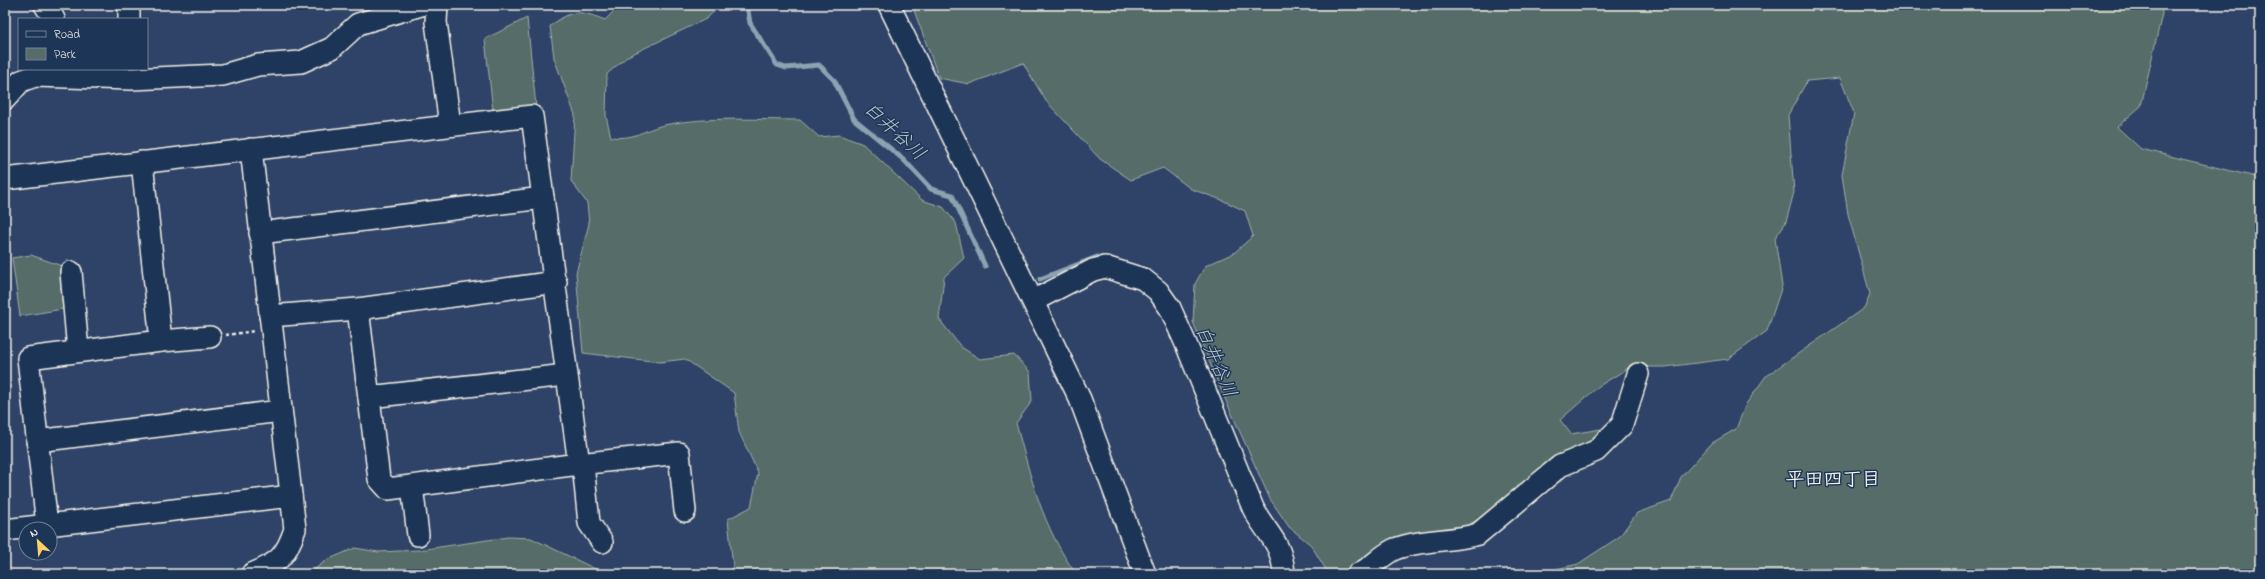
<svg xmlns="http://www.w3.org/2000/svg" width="2265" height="579" font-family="'Indie Flower','Klee One',sans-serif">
  <rect width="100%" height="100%" fill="#2e4367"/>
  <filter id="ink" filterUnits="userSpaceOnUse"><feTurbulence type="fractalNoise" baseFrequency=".025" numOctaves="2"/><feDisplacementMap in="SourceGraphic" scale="8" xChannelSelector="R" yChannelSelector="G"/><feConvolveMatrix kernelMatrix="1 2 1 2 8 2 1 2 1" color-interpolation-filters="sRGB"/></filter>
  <g filter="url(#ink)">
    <!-- green -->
    <g fill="#556c68" stroke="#a4aea8">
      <path d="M620,5H721L706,19L628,56L607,74L606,116L611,137C636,140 642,130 664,125C708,116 755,120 800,120L819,137L839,135L863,144L922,200L943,207L956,223L964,258L944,277L939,319L961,347L980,359L1014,355L1030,372L1032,401L1016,423C1031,478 1042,526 1076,574H724L733,567L728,519L751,507L758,473L739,432L734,393L685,359L660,362L583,353L576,273L589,224L587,203L571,181L575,115L554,58L550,26C573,9 579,10 605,20Z"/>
      <path d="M912,5H2162V14L2141,106L2117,127L2141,149L2260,178V574H1534L1578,564L1619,537L1637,513L1671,501L1681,477L1712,443L1736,429L1746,404L1766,376L1864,308L1870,294L1848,214L1842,175L1854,113L1840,78L1807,81L1788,115L1794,192L1786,222L1775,238L1782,286L1767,331L1728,359L1665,367H1630L1599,386L1560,420L1571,434L1601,429L1602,446L1534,473L1498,508L1463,528L1376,553L1347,571L1328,573L1311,545L1289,527L1270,499L1218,383L1193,322L1195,284L1205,266L1234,253L1253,236L1245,211L1222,200L1191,189L1163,168L1131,180L1100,159L1046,101L1023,63L969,84L939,78Z"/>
      <path d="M527,18L536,107L493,111L485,39Z"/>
      <path d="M31,255L62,266L69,308L20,316L12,258Z"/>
      <path d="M508,537L531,538L606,574H308L327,560L355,548L378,552L419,550Z"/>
    </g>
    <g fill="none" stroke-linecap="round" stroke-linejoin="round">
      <!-- stream -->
      <g stroke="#8ca3b2" stroke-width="5">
        <path d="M747,5L750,23L777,65L786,68L819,65L834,80L854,119L903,159L931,189L952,195L985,266"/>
        <path d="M1040,279L1097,257L1106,259"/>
      </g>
      <defs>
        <g id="minor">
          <path d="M45,5L54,19"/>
          <path d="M129,5V19"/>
          <path d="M437,5L436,22L450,125"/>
          <path d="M889,5L1080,399L1145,574"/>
          <path d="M5,99L21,81L35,76L131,79L223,75L258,65L301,62L332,48L358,24L421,5"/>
          <path d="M251,149L295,529C286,557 278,563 252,574"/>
          <path d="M142,162L161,341"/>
          <path d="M5,179L532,116L579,464L388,489L379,479L358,309"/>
          <path d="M260,233L543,198"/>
          <path d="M71,272L78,351"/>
          <path d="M1033,301L1093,270L1105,267L1143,279L1158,291L1170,308L1186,344L1253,508C1266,534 1282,541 1284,574"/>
          <path d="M270,316L358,309L556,282"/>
          <path d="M369,397L566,375"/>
          <path d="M37,441L281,411"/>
          <path d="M412,486L418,535"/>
          <path d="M47,525L28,358L161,341L210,337"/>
          <path d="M5,530L291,496"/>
          <path d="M602,542L589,523L584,474L579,464L679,453L685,511"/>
          <path d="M1358,574C1372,568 1381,555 1395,549C1421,539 1451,542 1478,534L1560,466L1596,451L1622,425L1638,374"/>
        </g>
      </defs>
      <!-- minor casing -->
      <use href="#minor" stroke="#f4f1e8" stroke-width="24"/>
      <!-- path -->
      <path stroke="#f4f1e8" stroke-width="2.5" stroke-dasharray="3 3" stroke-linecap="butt" d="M226,335L255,331"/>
      <!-- minor -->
      <use href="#minor" stroke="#1d3557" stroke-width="21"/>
    </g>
  </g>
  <g text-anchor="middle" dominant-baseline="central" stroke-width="3" stroke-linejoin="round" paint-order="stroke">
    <!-- water labels -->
    <g font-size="19" font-style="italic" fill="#b7c4c8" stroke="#1d3557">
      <text transform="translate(894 132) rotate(43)">白井谷川</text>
      <text transform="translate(1215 362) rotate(67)">白井谷川</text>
    </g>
    <!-- neighbourhood labels -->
    <g font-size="19" font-weight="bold" fill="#f4f1e8" stroke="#1d3557">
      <text x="1833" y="480">平田四丁目</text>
    </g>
  </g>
  <!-- margin -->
  <rect width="2265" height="579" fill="none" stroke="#1d3557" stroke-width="20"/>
  <rect x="10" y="10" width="2245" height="559" fill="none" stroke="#f4f1e8" stroke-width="1.5" filter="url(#ink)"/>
  <!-- legend -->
  <rect x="18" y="18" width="130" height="52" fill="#1d3557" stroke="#738091"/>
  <rect x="26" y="31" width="20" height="6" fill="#1d3557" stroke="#738091"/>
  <text x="54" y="38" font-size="12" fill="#f4f1e8">Road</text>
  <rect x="26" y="48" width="20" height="12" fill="#556c68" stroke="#738091"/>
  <text x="54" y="58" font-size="12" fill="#f4f1e8">Park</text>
  <!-- north arrow -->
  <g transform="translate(38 541) rotate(334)"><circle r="19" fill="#1d3557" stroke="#738091"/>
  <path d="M0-3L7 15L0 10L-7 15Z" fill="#ffd166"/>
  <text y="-6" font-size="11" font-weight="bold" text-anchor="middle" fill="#f4f1e8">N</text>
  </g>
</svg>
